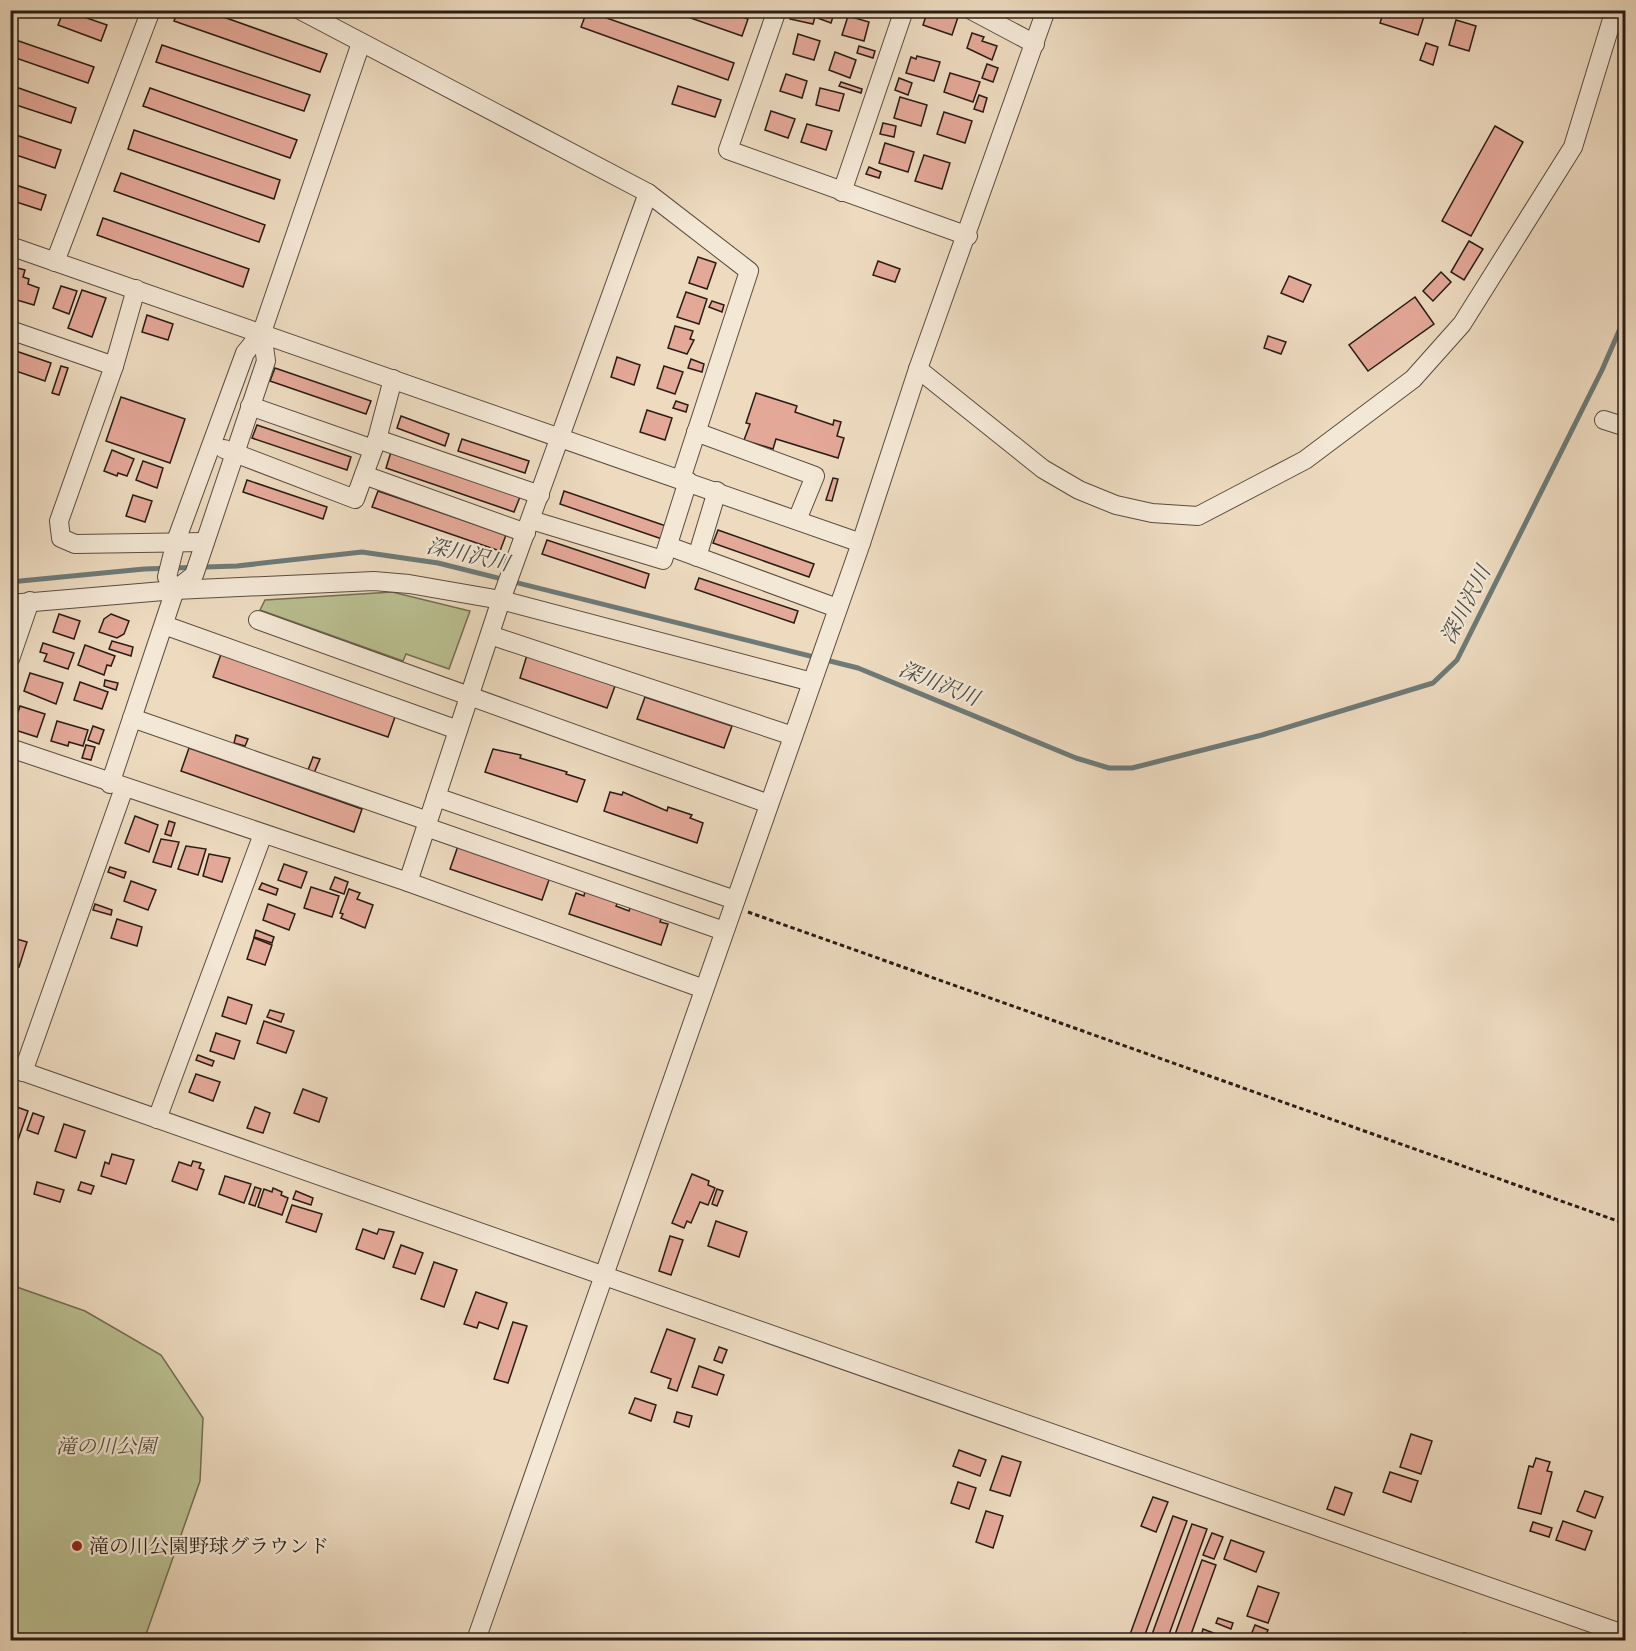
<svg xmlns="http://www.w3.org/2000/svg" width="1636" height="1651" font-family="'IM FELL Double Pica','Noto Serif JP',serif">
  <rect width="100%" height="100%" fill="#eddabf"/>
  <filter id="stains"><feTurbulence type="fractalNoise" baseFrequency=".00333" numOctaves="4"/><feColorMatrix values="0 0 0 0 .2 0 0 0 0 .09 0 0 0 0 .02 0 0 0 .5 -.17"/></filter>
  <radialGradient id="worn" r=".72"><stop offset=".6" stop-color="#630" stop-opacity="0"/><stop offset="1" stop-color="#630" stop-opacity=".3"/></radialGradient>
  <!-- green -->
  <g fill="#babf91" stroke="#726e53" stroke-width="1.5">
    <path d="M392,592L470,611L449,669L406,654L403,661L260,610L265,600Z"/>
    <path d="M11,1285L85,1311L161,1355L203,1418L200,1481L144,1640H11Z"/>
  </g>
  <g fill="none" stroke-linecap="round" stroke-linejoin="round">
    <!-- stream -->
    <path stroke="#6d7a77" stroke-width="5" d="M10,582L144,569L237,566L362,552L438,563L858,668L1076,758L1109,768H1132L1262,735L1433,683L1457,660L1602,370L1626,315"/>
  </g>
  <!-- building -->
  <g fill="#e4a898" stroke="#291c15" stroke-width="1.5">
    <path d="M64,10L107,25L101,41L58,25Z"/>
    <path d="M178,10H204L327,54L320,72L174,21Z"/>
    <path d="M668,10H723L748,19L742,36Z"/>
    <path d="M800,10H835L831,23L815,17L813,24L790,19L792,13L799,15Z"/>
    <path d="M931,10L958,17L952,35L923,25L927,13L930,14Z"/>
    <path d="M1384,10H1426L1418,35L1380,23Z"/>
    <path d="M587,11L734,63L728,80L581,27Z"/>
    <path d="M848,16L869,22L864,41L842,35Z"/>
    <path d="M1456,20L1476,26L1469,51L1449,45Z"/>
    <path d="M972,33L984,37L982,41L997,46L992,60L967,48Z"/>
    <path d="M798,34L820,41L814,60L793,54Z"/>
    <path d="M10,38L94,67L88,83L10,56Z"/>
    <path d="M1426,43L1438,47L1433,65L1420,60Z"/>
    <path d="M162,45L310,95L304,111L156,62Z"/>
    <path d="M859,46L875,51L873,58L857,53Z"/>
    <path d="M835,52L856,60L850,78L829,70Z"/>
    <path d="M917,56L940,62L934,81L906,73L911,57L916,59Z"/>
    <path d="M987,64L998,68L993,82L982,78Z"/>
    <path d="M950,73L980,82L973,102L944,92Z"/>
    <path d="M786,74L807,81L802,98L780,91Z"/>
    <path d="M899,78L912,83L908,95L895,90Z"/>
    <path d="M841,82L862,89L861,93L839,86Z"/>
    <path d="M10,85L76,108L71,123L10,103Z"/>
    <path d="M678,86L721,100L715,117L672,104Z"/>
    <path d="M150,88L297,140L290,158L143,106Z"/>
    <path d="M820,88L844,94L839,111L816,105Z"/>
    <path d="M979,95L987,98L983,112L974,109Z"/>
    <path d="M900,97L927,105L921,126L894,118Z"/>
    <path d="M771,111L795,119L788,138L765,130Z"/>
    <path d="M944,112L972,121L965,143L937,134Z"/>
    <path d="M883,123L896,126L894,137L880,134Z"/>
    <path d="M807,124L832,131L826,150L801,142Z"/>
    <path d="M1495,126L1523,142L1471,236L1442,221Z"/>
    <path d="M134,130L280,180L274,199L128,149Z"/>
    <path d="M10,133L61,150L55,168L10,153Z"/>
    <path d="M885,143L914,152L908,172L879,163Z"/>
    <path d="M924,155L950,163L942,189L915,181Z"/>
    <path d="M869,167L881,172L879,178L866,174Z"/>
    <path d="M121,173L265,225L259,242L114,191Z"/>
    <path d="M10,183L46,195L41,210L10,200Z"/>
    <path d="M103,218L249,269L243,287L97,235Z"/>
    <path d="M1469,241L1483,249L1464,280L1451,272Z"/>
    <path d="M698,257L716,263L707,289L689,283Z"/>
    <path d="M878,261L900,269L895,282L873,275Z"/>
    <path d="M10,266L25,270L23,277L29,279L28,284L39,288L34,305L10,298Z"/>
    <path d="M1441,272L1451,282L1433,301L1423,291Z"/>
    <path d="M1289,276L1311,285L1303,302L1281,293Z"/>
    <path d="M61,286L77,291L69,314L53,308Z"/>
    <path d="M82,290L106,298L92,337L68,328Z"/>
    <path d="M686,292L707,299L699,324L677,317Z"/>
    <path d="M1415,297L1434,324L1368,371L1349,345Z"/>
    <path d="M712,301L724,305L722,312L709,307Z"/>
    <path d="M147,315L173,324L168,340L142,332Z"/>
    <path d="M675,326L693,331L690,339L694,340L687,354L668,348Z"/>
    <path d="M1268,336L1286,342L1281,354L1264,348Z"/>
    <path d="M10,349L51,363L45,381L10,369Z"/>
    <path d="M617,357L640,365L634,385L611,377Z"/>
    <path d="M691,359L704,364L702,372L688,368Z"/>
    <path d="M61,366L68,368L59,395L52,393Z"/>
    <path d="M664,366L683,372L675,394L657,388Z"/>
    <path d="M275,368L371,401L366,414L270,381Z"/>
    <path d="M756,393L797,406L795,412L833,425L834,420L841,422L837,436L844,438L838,458L776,439L773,449L744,440L750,424L746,423Z"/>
    <path d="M121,397L185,419L170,463L106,441Z"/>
    <path d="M676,401L688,405L686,412L673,408Z"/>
    <path d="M647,410L672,418L665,440L640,432Z"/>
    <path d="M401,416L449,434L445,446L397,428Z"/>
    <path d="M257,425L351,457L347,470L252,438Z"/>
    <path d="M462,439L529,461L525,473L458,451Z"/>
    <path d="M112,450L134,459L127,476L118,473L117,476L104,471Z"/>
    <path d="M391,452L520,497L514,512L386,468Z"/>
    <path d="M143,461L163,468L157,488L136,480Z"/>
    <path d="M833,478L838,479L832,501L826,500Z"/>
    <path d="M247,480L327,507L323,519L243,492Z"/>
    <path d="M378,491L506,535L500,551L372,507Z"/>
    <path d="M564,491L666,526L662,539L560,504Z"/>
    <path d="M133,495L152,501L145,522L126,516Z"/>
    <path d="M718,530L814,564L809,577L713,543Z"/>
    <path d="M547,540L649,574L645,588L542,554Z"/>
    <path d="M699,578L798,611L794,623L695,589Z"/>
    <path d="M59,614L80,621L74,639L53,632Z"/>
    <path d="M111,614L129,621L124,634L117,638L99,632L104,619Z"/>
    <path d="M112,641L133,647L131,656L109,649Z"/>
    <path d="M43,643L74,653L68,669L44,661L47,654L40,652Z"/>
    <path d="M85,645L115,656L111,666L107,665L104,675L78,665Z"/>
    <path d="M221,654L396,714L388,737L213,677Z"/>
    <path d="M527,655L615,686L607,708L520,678Z"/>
    <path d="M30,673L63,683L56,704L24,691Z"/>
    <path d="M105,680L118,683L116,690L104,686Z"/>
    <path d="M80,682L108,692L102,709L74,700Z"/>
    <path d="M645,697L732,726L724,748L637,719Z"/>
    <path d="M20,706L45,714L37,737L12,729Z"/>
    <path d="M57,721L88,730L83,746L69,742L68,746L51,741Z"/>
    <path d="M93,726L104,730L99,744L88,740Z"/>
    <path d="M236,735L248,739L245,746L234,743Z"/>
    <path d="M86,745L95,747L91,760L82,758Z"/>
    <path d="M189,748L362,809L354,832L181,771Z"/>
    <path d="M493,749L521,755L520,758L567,772L566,774L585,780L577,802L485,772Z"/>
    <path d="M313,757L320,759L314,773L308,770Z"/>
    <path d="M610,792L622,795L623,792L667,811L668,807L692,815L690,818L703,823L697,843L604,811Z"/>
    <path d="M135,816L158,825L149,852L125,843Z"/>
    <path d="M169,821L175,823L171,836L165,834Z"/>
    <path d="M161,839L179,842L171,867L153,862Z"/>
    <path d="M186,846L206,849L198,875L178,869Z"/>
    <path d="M458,846L550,877L542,900L450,869Z"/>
    <path d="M209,854L230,858L222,882L203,876Z"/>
    <path d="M284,864L307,872L301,888L278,880Z"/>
    <path d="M110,867L126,872L124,878L108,872Z"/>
    <path d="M335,877L348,882L344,894L330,889Z"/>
    <path d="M131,881L156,890L148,910L124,901Z"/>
    <path d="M262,883L278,889L276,895L259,889Z"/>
    <path d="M311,887L339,896L332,917L304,908Z"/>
    <path d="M349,889L360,893L357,899L373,905L365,928L341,918L343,914L340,913Z"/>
    <path d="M585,891L618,902L616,906L629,911L631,905L662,916L660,922L668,924L661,945L569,914L576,893L584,896Z"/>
    <path d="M95,904L112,910L111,915L93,910Z"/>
    <path d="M268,904L295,914L289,930L263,920Z"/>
    <path d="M117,919L142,927L137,946L111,938Z"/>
    <path d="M256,930L274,937L272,943L254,937Z"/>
    <path d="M10,937L27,942L19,967L10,964Z"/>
    <path d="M254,938L272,945L265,965L247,959Z"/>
    <path d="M228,997L252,1005L246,1024L222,1016Z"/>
    <path d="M270,1010L284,1014L281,1022L267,1017Z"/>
    <path d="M264,1021L294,1031L286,1053L257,1043Z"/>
    <path d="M216,1033L240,1041L234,1059L210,1051Z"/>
    <path d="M198,1055L214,1061L212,1066L196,1060Z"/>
    <path d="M196,1074L220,1082L213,1101L189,1092Z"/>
    <path d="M303,1089L327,1098L319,1122L294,1113Z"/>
    <path d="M14,1106L28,1111L10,1163V1115Z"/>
    <path d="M255,1107L270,1113L263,1133L247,1128Z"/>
    <path d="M33,1113L44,1117L38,1134L27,1130Z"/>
    <path d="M64,1124L85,1131L76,1158L55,1151Z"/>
    <path d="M112,1154L134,1160L126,1184L101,1176L105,1162L109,1164Z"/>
    <path d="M193,1161L201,1163L199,1168L204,1170L197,1190L172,1181L179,1162L191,1166Z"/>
    <path d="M692,1174L709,1181L708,1185L715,1188L708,1205L700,1202L691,1223L687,1221L684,1228L672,1223Z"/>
    <path d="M225,1176L251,1184L244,1203L219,1194Z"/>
    <path d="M37,1182L64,1190L60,1202L34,1194Z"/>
    <path d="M81,1182L94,1186L91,1194L78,1190Z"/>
    <path d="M255,1187L261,1189L255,1206L249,1204Z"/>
    <path d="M273,1188L282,1192L281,1195L288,1198L282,1215L258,1207L264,1189L272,1192Z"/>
    <path d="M717,1189L723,1191L717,1206L712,1204Z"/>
    <path d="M296,1191L313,1198L311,1205L293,1199Z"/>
    <path d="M292,1205L322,1214L316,1232L286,1222Z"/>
    <path d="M716,1221L747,1232L739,1257L708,1246Z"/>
    <path d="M363,1229L377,1234L379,1229L394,1232L384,1259L356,1249Z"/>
    <path d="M670,1236L683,1240L671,1275L659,1271Z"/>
    <path d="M401,1245L423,1253L415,1274L393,1267Z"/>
    <path d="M434,1262L457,1270L444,1307L421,1299Z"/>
    <path d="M476,1292L507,1303L498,1329L479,1322L477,1328L464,1324Z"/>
    <path d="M513,1322L527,1326L508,1383L494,1379Z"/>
    <path d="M667,1329L695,1339L677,1391L668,1388L671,1379L651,1372Z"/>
    <path d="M719,1347L727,1350L722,1363L714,1360Z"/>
    <path d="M699,1366L724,1375L717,1395L692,1387Z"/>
    <path d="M635,1398L656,1405L651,1421L629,1413Z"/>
    <path d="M677,1412L692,1416L689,1427L674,1422Z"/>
    <path d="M1411,1434L1432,1441L1421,1474L1400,1467Z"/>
    <path d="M959,1450L986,1460L980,1476L953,1466Z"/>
    <path d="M1002,1456L1021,1462L1010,1496L990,1490Z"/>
    <path d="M1536,1458L1550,1462L1547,1471L1552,1472L1541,1514L1518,1508L1529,1466L1533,1467Z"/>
    <path d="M1390,1472L1418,1481L1411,1502L1383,1492Z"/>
    <path d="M958,1482L976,1488L969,1509L951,1503Z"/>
    <path d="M1335,1487L1352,1493L1344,1515L1327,1509Z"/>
    <path d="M1585,1491L1603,1497L1595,1518L1577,1511Z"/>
    <path d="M1153,1497L1168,1502L1156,1532L1141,1526Z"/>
    <path d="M986,1511L1003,1516L993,1548L976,1542Z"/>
    <path d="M1173,1516L1187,1521L1143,1640H1128Z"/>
    <path d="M1563,1521L1592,1531L1585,1550L1556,1540Z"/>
    <path d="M1533,1522L1552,1528L1549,1537L1530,1531Z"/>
    <path d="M1192,1524L1207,1529L1167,1640H1150Z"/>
    <path d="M1212,1533L1223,1537L1214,1559L1203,1555Z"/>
    <path d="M1231,1540L1264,1552L1256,1572L1224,1559Z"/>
    <path d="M1202,1560L1216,1565L1189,1640H1173Z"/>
    <path d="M1258,1586L1279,1593L1268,1623L1247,1616Z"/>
    <path d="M1218,1618L1233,1623L1231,1629L1216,1623Z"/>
    <path d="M1255,1625L1268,1630L1264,1640H1249Z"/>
    <path d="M1203,1629L1216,1634L1213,1640L1201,1636Z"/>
    <path d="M1464,1633L1491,1640H1462Z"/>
  </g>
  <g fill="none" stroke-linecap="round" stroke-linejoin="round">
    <defs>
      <g id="minor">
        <path d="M300,10L648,193L501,600L408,882"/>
        <path d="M777,10L728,150L968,236"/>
        <path d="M971,10L1035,44"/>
        <path d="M842,192L904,10"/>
        <path d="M648,193L749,271L681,479"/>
        <path d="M10,246L861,543L476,1640"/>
        <path d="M55,262L151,10"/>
        <path d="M136,289L114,366L59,521L61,538L75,544L205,542"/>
        <path d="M10,330L114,366"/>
        <path d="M918,369L1043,469L1079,490L1116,505L1152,513L1198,516L1305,460L1413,379L1462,324L1573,147L1614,13L1626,15"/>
        <path d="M250,406L373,449"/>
        <path d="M1604,420L1626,427"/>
        <path d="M696,432L815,476L797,520"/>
        <path d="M377,439L540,495"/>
        <path d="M224,449L355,499L377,439L393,379"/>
        <path d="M364,475L526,533"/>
        <path d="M531,520L663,560L688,481"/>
        <path d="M861,543L918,369L1046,10"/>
        <path d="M668,546L837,608"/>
        <path d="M697,557L717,491"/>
        <path d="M175,590L167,577L176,541L245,353L262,332L361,43"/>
        <path d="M10,604L175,590L374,581L409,584L501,600L812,682"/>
        <path d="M258,620L769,804"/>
        <path d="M164,625L458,730"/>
        <path d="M490,635L793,736"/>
        <path d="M10,659L30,601"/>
        <path d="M132,718L428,821"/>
        <path d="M10,748L408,882L704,989"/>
        <path d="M110,784L175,590L194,575L266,361L262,332"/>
        <path d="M436,797L735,900"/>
        <path d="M426,827L724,931"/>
        <path d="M10,1067L1626,1635"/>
        <path d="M23,1072L124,788"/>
        <path d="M157,1119L263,834"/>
      </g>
    </defs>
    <!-- minor casing -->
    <use href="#minor" stroke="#5a4c40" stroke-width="20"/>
    <!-- path -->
    <path stroke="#291c15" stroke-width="3" stroke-dasharray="4.5 3" stroke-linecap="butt" d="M748,912L1626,1224"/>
    <!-- minor -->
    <use href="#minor" stroke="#f3e7d5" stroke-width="18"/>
  </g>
  <!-- markers -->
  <circle fill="#8f2418" stroke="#f3e7d5" stroke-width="2" cx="77" cy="1546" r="6"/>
  <g text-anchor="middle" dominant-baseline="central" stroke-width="4.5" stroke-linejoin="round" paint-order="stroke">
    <!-- park labels -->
    <g font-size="20" font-style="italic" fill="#544d3a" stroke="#f3e7d5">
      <text x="106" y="1446">滝の川公園</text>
    </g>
    <!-- poi labels -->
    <g font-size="20" fill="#291c15" stroke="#f3e7d5" text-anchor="start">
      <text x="89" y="1546">滝の川公園野球グラウンド</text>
    </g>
    <!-- water labels -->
    <g font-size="21" font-style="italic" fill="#4b4b46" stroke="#f3e7d5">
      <text transform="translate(468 555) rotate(13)">深川沢川</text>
      <text transform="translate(1466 605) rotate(-63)">深川沢川</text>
      <text transform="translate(939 684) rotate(22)">深川沢川</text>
    </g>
  </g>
  <!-- margin -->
  <rect width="1636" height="1651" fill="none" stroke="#eddabf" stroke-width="36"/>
  <rect x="12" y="12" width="1612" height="1627" fill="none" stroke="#291c15" stroke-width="3"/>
  <rect x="18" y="18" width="1600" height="1615" fill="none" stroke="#291c15" stroke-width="1.5"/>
  <rect width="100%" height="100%" filter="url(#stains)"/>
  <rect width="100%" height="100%" fill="url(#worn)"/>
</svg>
